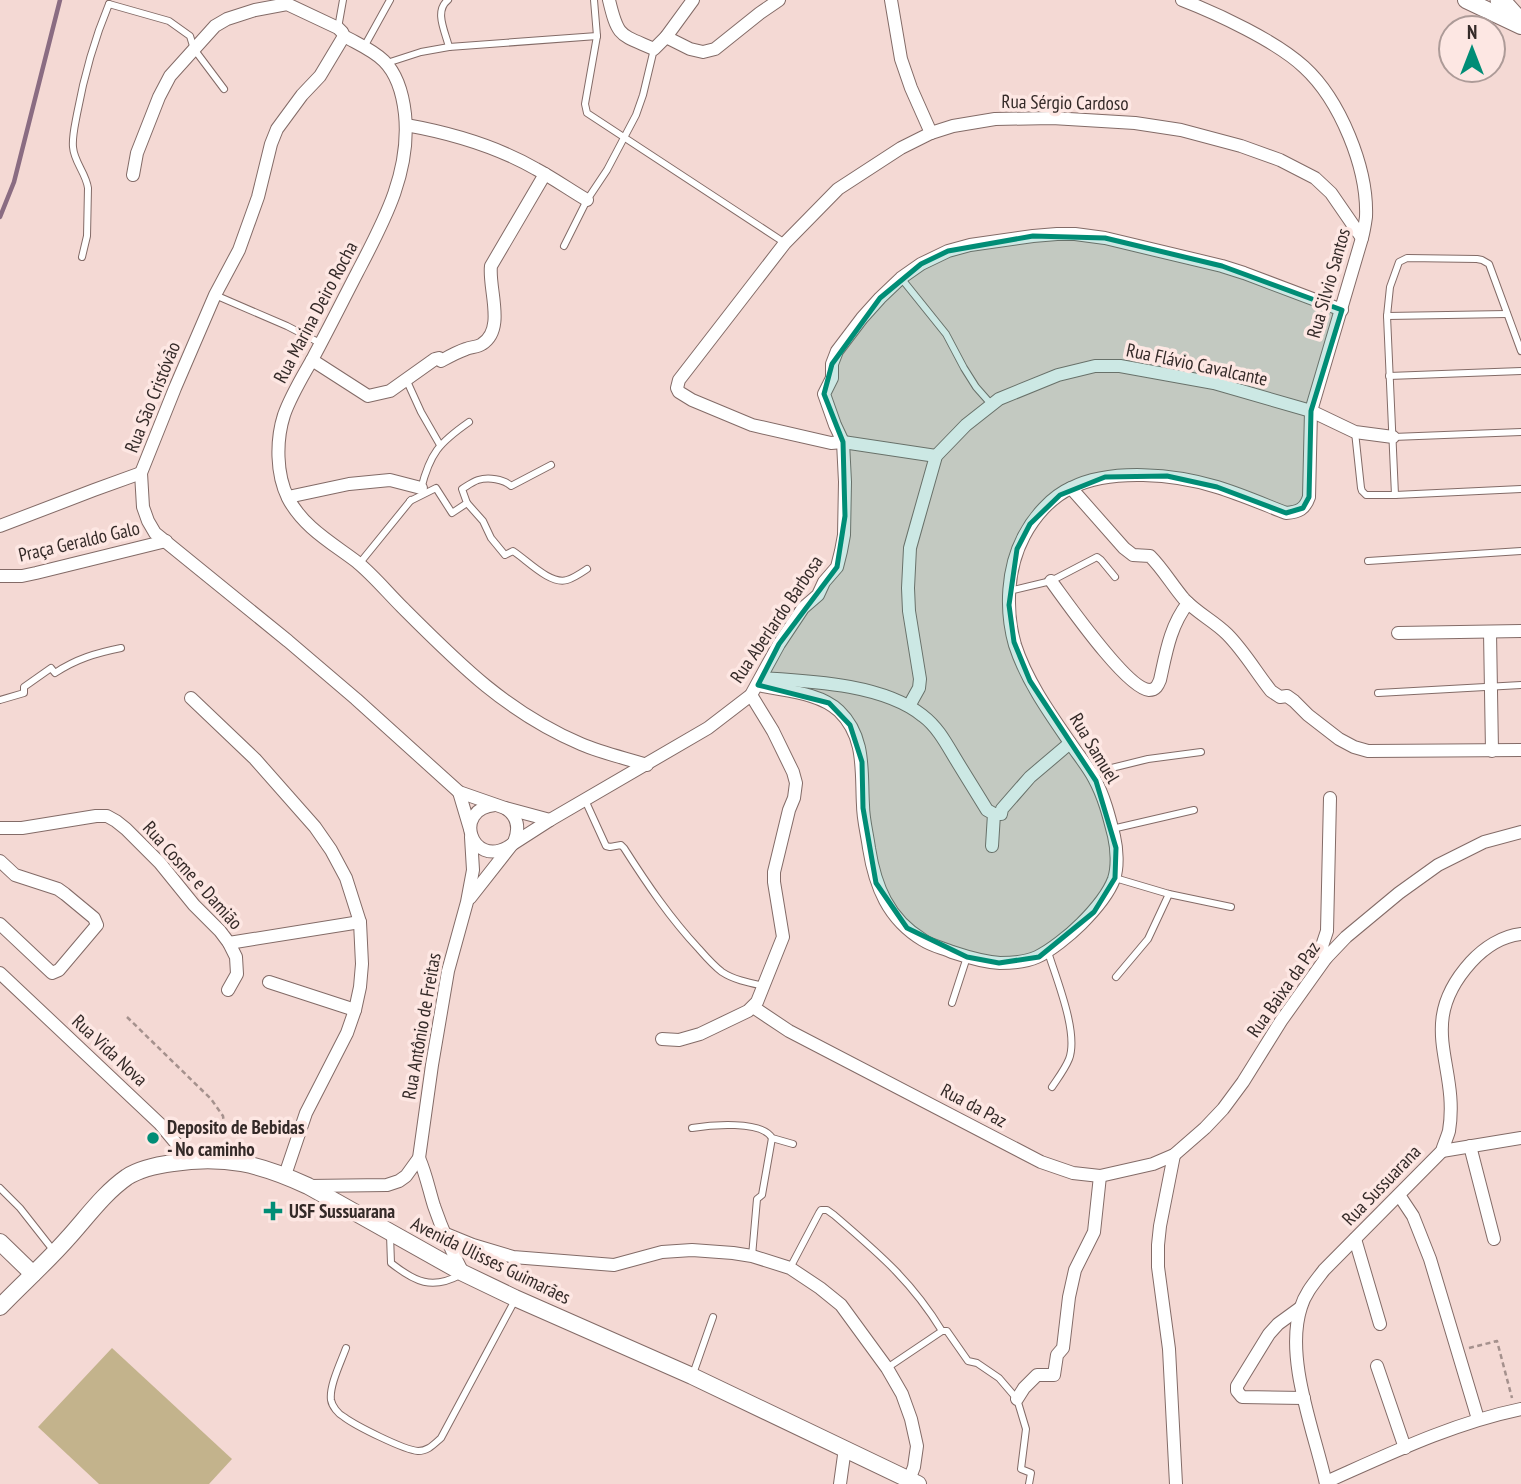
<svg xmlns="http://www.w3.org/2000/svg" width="1521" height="1484" font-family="'PT Sans Narrow',sans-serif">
  <rect width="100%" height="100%" fill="#f4d9d4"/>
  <!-- green -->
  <path fill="#c3b38c" d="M112,1348L232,1459L209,1484H99L38,1427Z"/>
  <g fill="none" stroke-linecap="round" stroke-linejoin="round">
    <!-- stream -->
    <path stroke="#8a6c82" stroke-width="4.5" d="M0,217L14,182L60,0"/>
    <defs>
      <g id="lane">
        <path d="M448,0C434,11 445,31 449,47"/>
        <path d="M594,0L597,36L585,104L587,113L785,243"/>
        <path d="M109,4L169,21L190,36L194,49L224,89"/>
        <path d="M338,28L343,0"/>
        <path d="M364,47L390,0"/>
        <path d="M387,63L421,52L449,47L597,36"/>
        <path d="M564,246L587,200L607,170L636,115L643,95L654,49"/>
        <path d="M82,257L87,236L88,188C86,173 74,162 73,147C72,137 75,125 77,114C84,76 94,40 109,4"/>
        <path d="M901,278L946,334L964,368L976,387L991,404"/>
        <path d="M215,295L287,326L320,343"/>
        <path d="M1387,316L1507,314"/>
        <path d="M1389,376L1521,371"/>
        <path d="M406,379L421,412L440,445"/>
        <path d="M1355,432L1361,488L1362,491L1366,495H1395L1521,489"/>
        <path d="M1393,437L1521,432"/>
        <path d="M421,489C430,453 439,443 469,422"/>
        <path d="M1395,495L1387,316L1390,287L1399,262L1407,258L1477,259L1482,260L1489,264L1521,351"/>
        <path d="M410,501L436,488L452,513L467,503L462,489C467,486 472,482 478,480C488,477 504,479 511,486L551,465"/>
        <path d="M467,503L483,521L491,538L505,555L513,551C527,560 550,585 567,580C574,578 581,573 587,569"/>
        <path d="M1368,561L1521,551"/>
        <path d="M359,564L411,500"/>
        <path d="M1009,591L1051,581L1097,557L1101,560L1115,577"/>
        <path d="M1378,693L1521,685"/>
        <path d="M0,700L24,693V687L51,668L55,673C76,659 96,653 121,648"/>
        <path d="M1091,773L1148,759L1201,752"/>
        <path d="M585,800L606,846L610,847L621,845L624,848C647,884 670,918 699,949C706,957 714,966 722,972C734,980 750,983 764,986"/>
        <path d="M1112,829L1194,810"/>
        <path d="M1115,878L1169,894L1231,907"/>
        <path d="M1048,952C1056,978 1079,1033 1069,1059C1065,1069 1058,1078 1052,1087"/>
        <path d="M1116,977L1148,939L1169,894"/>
        <path d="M952,1003L967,957"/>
        <path d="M692,1128C710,1125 762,1120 772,1138L793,1144"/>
        <path d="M0,1188L20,1208L53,1250"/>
        <path d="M390,1235L391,1263C415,1282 432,1290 460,1275"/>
        <path d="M752,1256L757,1199L762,1195L772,1138"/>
        <path d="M790,1268L819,1213L821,1210H827L834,1215C878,1253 911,1280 942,1331"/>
        <path d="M942,1331H947L968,1361L977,1363L999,1378L1017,1399L1026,1429L1021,1469L1031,1473L1029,1484"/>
        <path d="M346,1348C341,1362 329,1386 331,1400C332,1406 338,1414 344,1417C356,1426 404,1450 418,1451C428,1451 433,1445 441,1438L515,1300"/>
        <path d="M887,1368L942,1331"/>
        <path d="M693,1374L713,1317"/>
      </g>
      <g id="street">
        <path d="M609,0C618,38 620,34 654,49L666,37L693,0"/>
        <path d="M891,0L901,59L911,88L931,133"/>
        <path d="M344,36L320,76L302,95L277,129L271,144L258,197L239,250L215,295L175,388L141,473L143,507L148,521L155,533L288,641L356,699L459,792L505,808L550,820"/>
        <path d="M666,37L690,49L703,52L715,49L760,13L779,0"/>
        <path d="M406,125C451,133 496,146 536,169C553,178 570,190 587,200"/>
        <path d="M133,175L137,153L159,97L170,76L215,26L227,19L255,10L287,4L338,28L342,32L344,36C358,44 373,50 384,61C398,75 403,96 405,114C411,173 383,223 357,273C342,302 328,330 313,358C303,376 291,395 284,415C276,440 276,474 288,498C303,527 332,543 357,562C373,575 387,592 402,607C458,663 506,712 581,744C602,753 625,758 647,765"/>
        <path d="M312,360L368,396L390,391L435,359L439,358L441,361C450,356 457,352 466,349C471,347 478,347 482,344C506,329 488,288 491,266L545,174"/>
        <path d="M936,456L843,442L831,443L752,425L692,400L679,392L677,388L679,380L785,243L838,189L901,148L931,133L953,126L995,119L1052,118L1135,123L1181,130L1241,146L1280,160L1315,178L1331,193L1362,238"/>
        <path d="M1071,488L1124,548L1133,555L1150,556C1163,569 1172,585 1184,599C1197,613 1214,621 1227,634C1244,651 1256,672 1271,691L1280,697L1287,696L1294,701L1308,715L1339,739L1354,747L1368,751L1521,750"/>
        <path d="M288,497L349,484L390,480L421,488"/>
        <path d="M0,526L94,490L141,473"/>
        <path d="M0,576H22L36,573L166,541"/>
        <path d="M1051,581C1066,601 1126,688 1149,690C1156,690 1158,685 1160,680C1166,653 1170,626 1188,603"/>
        <path d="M1490,632L1492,751"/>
        <path d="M1398,633L1521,631"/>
        <path d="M761,678C810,681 884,684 923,716C939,728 948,747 958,763C968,779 977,794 987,810L994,814L992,846"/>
        <path d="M758,685C783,691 819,692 839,711C866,737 861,772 863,805C863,819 867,833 869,848C875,886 888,919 923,940C932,946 943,948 952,952C967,957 984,962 1000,963C1012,963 1026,962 1037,957C1050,951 1070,935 1081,924C1093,912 1108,895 1114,879C1118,867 1117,849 1114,836C1109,816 1104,796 1094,778C1088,767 1080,757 1073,747C1051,715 1027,682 1015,645C1005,610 1007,568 1024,536C1034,517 1051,497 1071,488C1111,468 1175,474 1217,487C1240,494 1263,504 1286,513C1299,512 1305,509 1309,497L1311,411L1362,238C1364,231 1365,224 1366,217C1368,168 1340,100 1304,67C1276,41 1218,14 1182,0"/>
        <path d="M191,698L255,759L315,827L331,850L346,878L360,922L362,964L360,987L355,1010L347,1033L306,1113L285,1175"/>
        <path d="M909,706L919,688L920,679L909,611L908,588L910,548L917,523L936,456L966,425L999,399L1058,375L1095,366H1120L1214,383L1311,411L1355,432L1393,437"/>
        <path d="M459,792L470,829"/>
        <path d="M495,805C452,809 471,868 508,847L550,820L708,728L751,695L779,644L803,608L818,595L824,582L837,567L841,551L844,535L845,482L843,442L835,425L824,394L832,378V364L837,351L862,318L880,298L901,278L921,264L948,251L970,245L1033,236L1057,234H1075L1105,238L1222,266L1244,273L1342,310"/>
        <path d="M994,814H1001L1002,809L1030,777L1070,743"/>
        <path d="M0,828H22L96,816H107L116,821L126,829L160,863L194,905L220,931L229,943L236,957L237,974L228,990"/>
        <path d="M0,861L15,875L58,889L65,894L94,918L97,925L59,970L52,973L0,924"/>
        <path d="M470,898L514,842C520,828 518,816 505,808"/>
        <path d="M229,943L360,922"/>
        <path d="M1326,958L1322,946L1327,931L1330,798"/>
        <path d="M0,973L160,1124L190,1160"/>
        <path d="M269,982L355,1010"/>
        <path d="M753,1007L789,1031L1041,1162L1073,1173L1100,1176L1153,1164L1174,1155L1205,1128L1223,1109L1243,1082L1281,1021L1326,958L1346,937L1399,893L1438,865L1484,842L1521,832"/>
        <path d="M662,1039L679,1040L700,1034L748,1011L757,1002L783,937L774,882V872L789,810L794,798L796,783L793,772L773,731L751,695"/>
        <path d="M1470,1146L1494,1239"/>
        <path d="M1442,1151L1521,1138"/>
        <path d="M1174,1155L1160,1226L1158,1245V1267L1169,1349L1176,1484"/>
        <path d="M419,1158C426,1174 429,1190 434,1206C442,1229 452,1252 463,1273"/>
        <path d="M308,1186L387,1185L399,1181L406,1176L419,1158L432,1065L448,971L467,902L473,870L471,837"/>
        <path d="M1399,1195L1413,1216L1430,1259L1478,1419"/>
        <path d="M446,1234L473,1245L513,1257L614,1265L662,1252L692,1250L733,1253L752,1256L790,1268L820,1288L841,1305L887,1368L902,1394L911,1419L917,1446L914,1467L909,1480"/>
        <path d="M1355,1239L1380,1324"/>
        <path d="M1300,1308L1278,1324L1269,1334L1237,1386V1391L1242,1397L1304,1398"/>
        <path d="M1377,1366L1405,1448"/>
        <path d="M1017,1399L1024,1388L1037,1375H1054L1057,1355L1063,1348L1069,1297L1075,1270L1094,1232L1100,1176"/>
        <path d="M1326,1482C1389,1454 1453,1423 1521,1409"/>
        <path d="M840,1484L845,1448"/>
        <path d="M1326,1484C1315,1433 1284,1358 1301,1307C1305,1293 1315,1282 1324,1270L1442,1151C1444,1144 1447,1138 1449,1131C1460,1064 1414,1025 1471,962C1484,948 1502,936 1521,934"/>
      </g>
      <g id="secondary">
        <path d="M1466,0L1521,26"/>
        <path d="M0,1242L33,1274"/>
        <path d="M0,1307C22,1284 47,1262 68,1238C87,1217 104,1193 127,1177C141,1168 158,1165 173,1163C224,1155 261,1164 308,1186L463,1273L515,1298L692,1376L918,1484"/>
      </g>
      <path id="primary" d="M1500,0L1521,23"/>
    </defs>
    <!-- lane casing -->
    <use href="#lane" stroke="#836b67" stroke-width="8"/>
    <!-- street casing -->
    <use href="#street" stroke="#836b67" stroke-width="14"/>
    <!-- secondary casing -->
    <use href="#secondary" stroke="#836b67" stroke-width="18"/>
    <!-- primary casing -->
    <use href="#primary" stroke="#836b67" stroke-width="21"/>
    <!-- path -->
    <g stroke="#a5918d" stroke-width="2.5" stroke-dasharray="5 3.5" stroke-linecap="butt">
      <path d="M127,1017L211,1099L223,1116L227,1146"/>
      <path d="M1469,1348L1497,1341L1512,1398"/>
    </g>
    <!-- lane -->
    <use href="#lane" stroke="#fff" stroke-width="6"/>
    <!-- street -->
    <use href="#street" stroke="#fff" stroke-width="12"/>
    <!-- secondary -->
    <use href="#secondary" stroke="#fff" stroke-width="16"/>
    <!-- primary -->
    <use href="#primary" stroke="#fff" stroke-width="19"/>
  </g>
  <!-- marked area -->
  <path fill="#008d76" fill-opacity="0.2" stroke="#008d76" stroke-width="5" stroke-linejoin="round" d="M1033,236L1105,238L1222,266L1342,310L1311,411L1309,497L1303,508L1286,513L1217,487L1167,476L1105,477L1060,495L1030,524L1017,549L1009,605L1014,642L1030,681L1096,781L1116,848L1115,878L1094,912L1039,957L999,963L967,957L907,928L876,883L863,808L862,762L850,725L829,703L758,685L779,644L837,567L845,516L843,442L824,394L832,364L880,298L921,264L948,251Z"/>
  <!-- markers -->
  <g fill="#008d76" stroke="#fde7e3" stroke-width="2.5">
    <circle cx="153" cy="1138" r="7"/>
    <path d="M269.5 1200.5h7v7h7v7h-7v7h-7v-7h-7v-7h7z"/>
  </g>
  <g text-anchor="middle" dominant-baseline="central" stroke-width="7" stroke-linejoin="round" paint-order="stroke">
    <!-- street labels -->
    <g font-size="19" fill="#342a28" stroke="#fde7e3">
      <text transform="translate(1065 102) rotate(1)">Rua Sérgio Cardoso</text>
      <text transform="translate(1328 283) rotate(-74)">Rua Silvio Santos</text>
      <text transform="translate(315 312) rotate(-62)">Rua Marina Deiro Rocha</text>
      <text transform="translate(1197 364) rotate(12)">Rua Flávio Cavalcante</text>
      <text transform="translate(152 397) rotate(-68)">Rua São Cristóvão</text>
      <text transform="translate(79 541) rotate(-13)">Praça Geraldo Galo</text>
      <text transform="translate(776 619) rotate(-56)">Rua Aberlardo Barbosa</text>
      <text transform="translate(1095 748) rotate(59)">Rua Samuel</text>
      <text transform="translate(193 875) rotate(48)">Rua Cosme e Damião</text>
      <text transform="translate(1283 989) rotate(-55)">Rua Baixa da Paz</text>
      <text transform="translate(421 1026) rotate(-80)">Rua Antônio de Freitas</text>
      <text transform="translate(110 1050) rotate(43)">Rua Vida Nova</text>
      <text transform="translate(974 1105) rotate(28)">Rua da Paz</text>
      <text transform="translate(1381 1185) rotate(-46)">Rua Sussuarana</text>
      <text transform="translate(491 1260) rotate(26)">Avenida Ulisses Guimarães</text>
    </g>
    <!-- poi labels -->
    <g font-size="19" font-weight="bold" fill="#342a28" stroke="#fde7e3" text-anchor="start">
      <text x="167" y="1127">Deposito de Bebidas<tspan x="167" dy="22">- No caminho</tspan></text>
      <text x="289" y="1211">USF Sussuarana</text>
    </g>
  </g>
  <!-- north arrow -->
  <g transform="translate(1472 49)"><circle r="33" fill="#fde7e3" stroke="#ad9b98" stroke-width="2"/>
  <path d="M0-5L12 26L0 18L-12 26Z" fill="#008d76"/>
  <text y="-10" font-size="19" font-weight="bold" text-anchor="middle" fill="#342a28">N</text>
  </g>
</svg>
